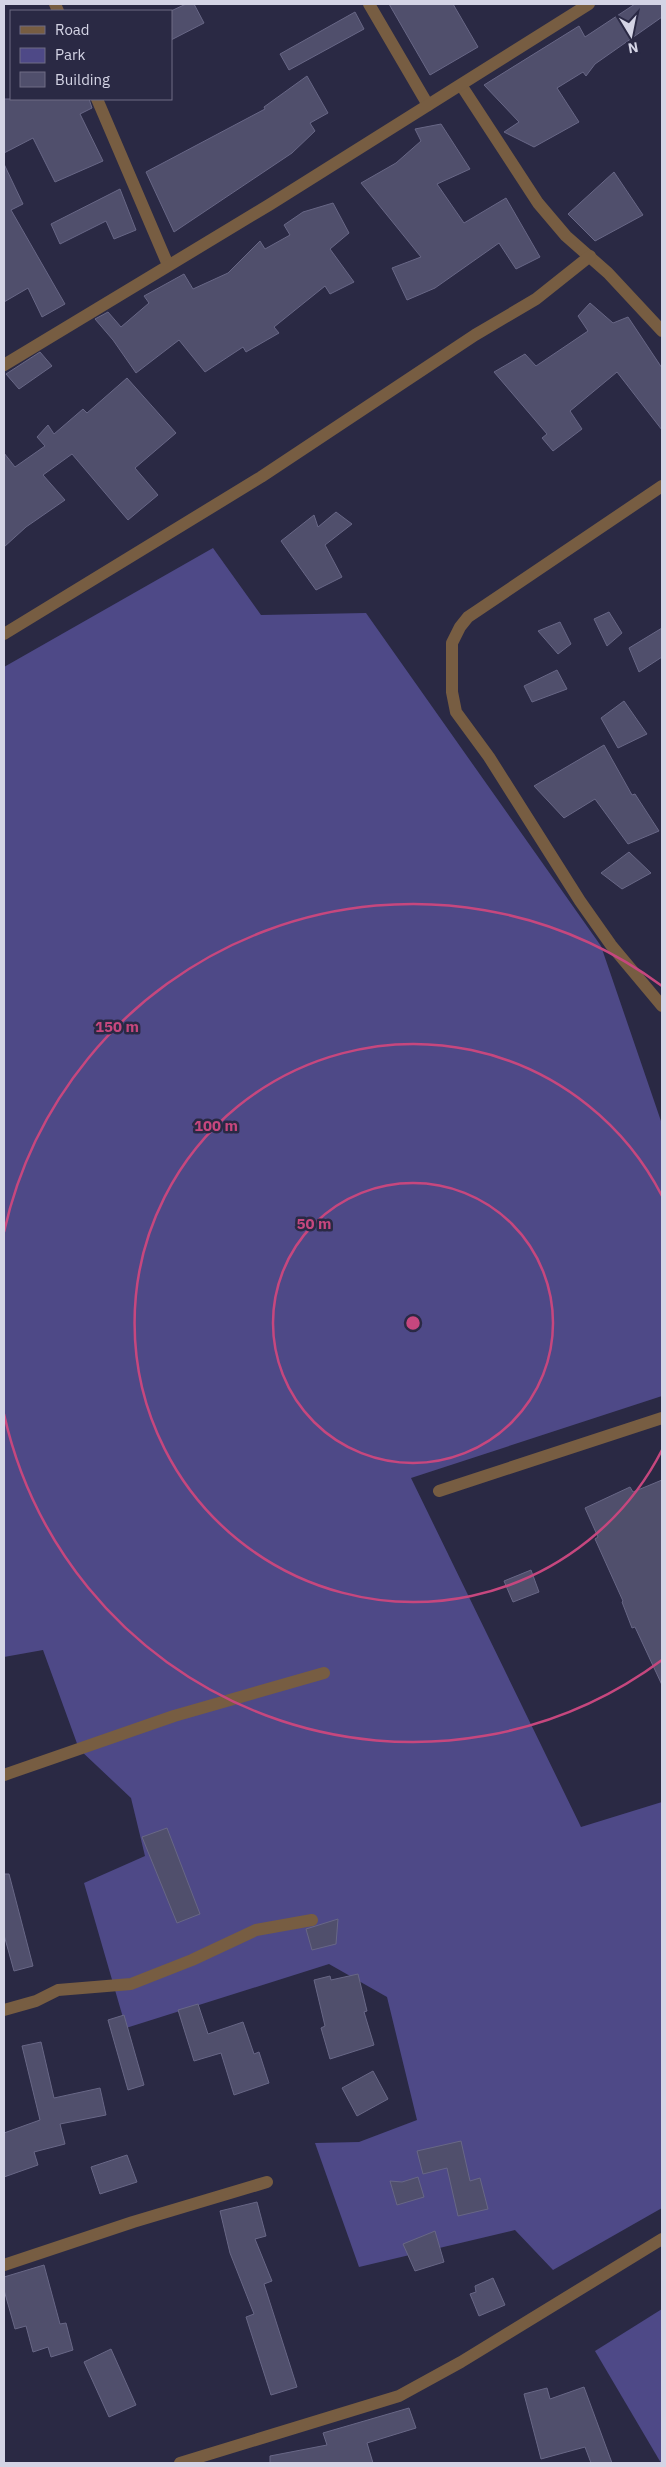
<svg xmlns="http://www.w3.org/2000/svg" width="666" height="2467" font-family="'IBM Plex Sans',sans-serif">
  <rect width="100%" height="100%" fill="#2a2944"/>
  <!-- green -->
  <g fill="#4e4987">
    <path d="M213,548L261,615L366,613L601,946L662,1124V1396L411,1478L581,1827L662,1802V2208L553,2270L515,2230L359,2267L315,2143L359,2142L417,2120L387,1997L329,1964L126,2028L84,1883L145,1856L131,1798L79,1749L43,1650L4,1657V667Z"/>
    <path d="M662,2309V2463H661L595,2351Z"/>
  </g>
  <!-- building -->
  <g fill="#504f6c" stroke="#686786">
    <path d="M186,4H194L204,23L171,40V11Z"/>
    <path d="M389,4H453L478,47L430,75Z"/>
    <path d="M635,4H662V17L595,64L586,76L583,72L557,88L579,122L534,147L504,132L519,122L484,85L579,26L585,37Z"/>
    <path d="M355,12L364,29L289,70L280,54Z"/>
    <path d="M307,76L328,113L310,123L315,131L292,153L174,232L146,172L265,109L264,107Z"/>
    <path d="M4,99H89L92,108L80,114L103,161L55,182L33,138L4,153Z"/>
    <path d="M441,124L470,169L437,184L464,223L506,198L540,257L516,269L499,243L435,288L407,300L392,268L421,257L361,183L396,163L421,141L415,129Z"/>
    <path d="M4,164L23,204L11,210L65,304L42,317L28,288L4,302Z"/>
    <path d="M614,172L643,215L595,241L568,214Z"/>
    <path d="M120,189L136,230L114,239L106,221L60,244L51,224Z"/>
    <path d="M333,203L349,233L330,249L354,282L330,294L325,286L274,327L279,333L246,352L243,347L205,372L179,340L136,373L113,340L95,319L108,312L121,327L149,303L144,296L184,274L193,289L228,273L260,241L265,249L290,235L284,225L303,212Z"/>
    <path d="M590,303L613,323L628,317L662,368V430L617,372L570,411L582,429L553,451L542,438L547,434L494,372L525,354L536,366L588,331L578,316Z"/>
    <path d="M40,352L52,366L19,389L6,374Z"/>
    <path d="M127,378L176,433L135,468L158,495L128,520L72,454L43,475L65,500L26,527L4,547V453L15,467L45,446L37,437L48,425L54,434L83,409L87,413Z"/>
    <path d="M336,512L352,524L325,545L342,577L316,590L281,541L314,515L318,527Z"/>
    <path d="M609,612L622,633L607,646L594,619Z"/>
    <path d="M560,622L571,644L558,654L538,631Z"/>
    <path d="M662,628V657L639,672L629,648Z"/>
    <path d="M557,670L567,689L532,702L524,686Z"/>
    <path d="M624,701L647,734L618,748L601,718Z"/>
    <path d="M604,745L632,795L635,794L659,831L628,844L595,799L564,818L534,786Z"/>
    <path d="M629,852L651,873L622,889L601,873Z"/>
    <path d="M662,1480V1685L635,1627L632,1628L622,1602L623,1601L595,1539L598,1537L585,1508L630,1487L633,1492Z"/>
    <path d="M531,1570L539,1592L513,1602L504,1581Z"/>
    <path d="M167,1828L200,1914L177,1923L142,1837Z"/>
    <path d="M4,1874H9L33,1966L14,1971L4,1935Z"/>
    <path d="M338,1919L336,1944L312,1950L306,1929Z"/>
    <path d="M358,1974L367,2011L364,2012L374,2045L330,2059L321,2028L325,2026L314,1980L330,1976L331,1980Z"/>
    <path d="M198,2004L208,2034L243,2022L254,2054L259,2052L269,2083L234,2095L221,2053L194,2061L178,2010Z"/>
    <path d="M124,2015L144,2085L128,2090L108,2020Z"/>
    <path d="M41,2042L54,2098L100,2088L106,2115L60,2124L65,2144L34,2152L38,2165L4,2177V2133L40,2120L22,2046Z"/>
    <path d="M373,2071L388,2099L357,2116L342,2088Z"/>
    <path d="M461,2141L470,2181L480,2178L488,2209L458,2216L447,2168L423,2174L417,2151Z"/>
    <path d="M127,2155L137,2182L100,2194L91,2167Z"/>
    <path d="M418,2177L424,2197L397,2205L390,2181L402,2182Z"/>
    <path d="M257,2202L266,2236L255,2239L272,2281L264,2284L297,2387L271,2395L246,2317L254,2314L230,2253L220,2211Z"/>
    <path d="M435,2231L444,2262L415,2271L403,2244Z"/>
    <path d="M44,2265L60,2324L66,2323L73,2350L51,2357L48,2347L33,2352L26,2326L15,2329L4,2290V2277Z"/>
    <path d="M493,2278L505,2305L479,2316L470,2294L476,2292L475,2286Z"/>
    <path d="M111,2349L136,2405L109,2417L84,2362Z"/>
    <path d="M584,2387L612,2463H591L585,2447L541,2459L524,2394L547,2388L550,2399Z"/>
    <path d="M409,2408L416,2428L367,2443L373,2463H270V2456L327,2445L323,2433Z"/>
  </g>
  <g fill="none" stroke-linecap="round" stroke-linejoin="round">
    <!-- minor -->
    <g stroke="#775d42" stroke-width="12">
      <path d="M55,4L58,11"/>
      <path d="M369,4L428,105"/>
      <path d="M461,85L538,203L566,236L608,273L662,331"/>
      <path d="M97,99L168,265"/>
      <path d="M4,365L269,205L589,4"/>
      <path d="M662,486L468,617L460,627L452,643V692L456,712L489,757L580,901L611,945L662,1006"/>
      <path d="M4,634L261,477L475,335L536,299L590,256"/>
      <path d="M439,1491L662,1418"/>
      <path d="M4,1775L174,1716L324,1673"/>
      <path d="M4,2010L36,2001L58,1990L131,1984L192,1960L256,1930L312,1920"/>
      <path d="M4,2265L133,2222L267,2182"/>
      <path d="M180,2463L399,2396L461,2362L662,2239"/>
    </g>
  </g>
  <!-- distance rings -->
  <g fill="none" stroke="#c6477e" stroke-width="2.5">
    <circle cx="413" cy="1323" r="140"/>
    <path d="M662 1450A279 279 0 1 1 662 1196"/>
    <path d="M662 1660A419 419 0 0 1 4 1414M4 1232A419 419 0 0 1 662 986"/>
  </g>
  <circle cx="413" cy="1323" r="8" fill="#c6477e" stroke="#2a2944" stroke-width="2.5"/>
  <g font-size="15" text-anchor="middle" font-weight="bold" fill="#c6477e" stroke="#2a2944" stroke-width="5" stroke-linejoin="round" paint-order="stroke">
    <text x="117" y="1032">150 m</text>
    <text x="216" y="1131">100 m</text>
    <text x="314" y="1229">50 m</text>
  </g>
  <!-- border -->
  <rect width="666" height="2467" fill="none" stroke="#d4d4e5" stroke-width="10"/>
  <!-- legend -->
  <rect x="10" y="10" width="162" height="90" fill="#2a2944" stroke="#6e6d84"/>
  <rect x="20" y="26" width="25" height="8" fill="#775d42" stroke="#6e6d84"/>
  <text x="55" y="35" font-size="15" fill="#d4d4e5">Road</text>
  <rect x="20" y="48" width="25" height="15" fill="#4e4987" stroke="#6e6d84"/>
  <text x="55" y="60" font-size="15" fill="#d4d4e5">Park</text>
  <rect x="20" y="72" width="25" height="15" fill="#504f6c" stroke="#6e6d84"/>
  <text x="55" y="85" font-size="15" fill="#d4d4e5">Building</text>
  <!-- north arrow -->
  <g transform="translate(631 35) rotate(170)" stroke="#2a2944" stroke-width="4" paint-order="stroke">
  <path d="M0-4L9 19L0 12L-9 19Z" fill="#d4d4e5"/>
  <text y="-8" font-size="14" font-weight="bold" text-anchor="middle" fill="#d4d4e5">N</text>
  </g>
</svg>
